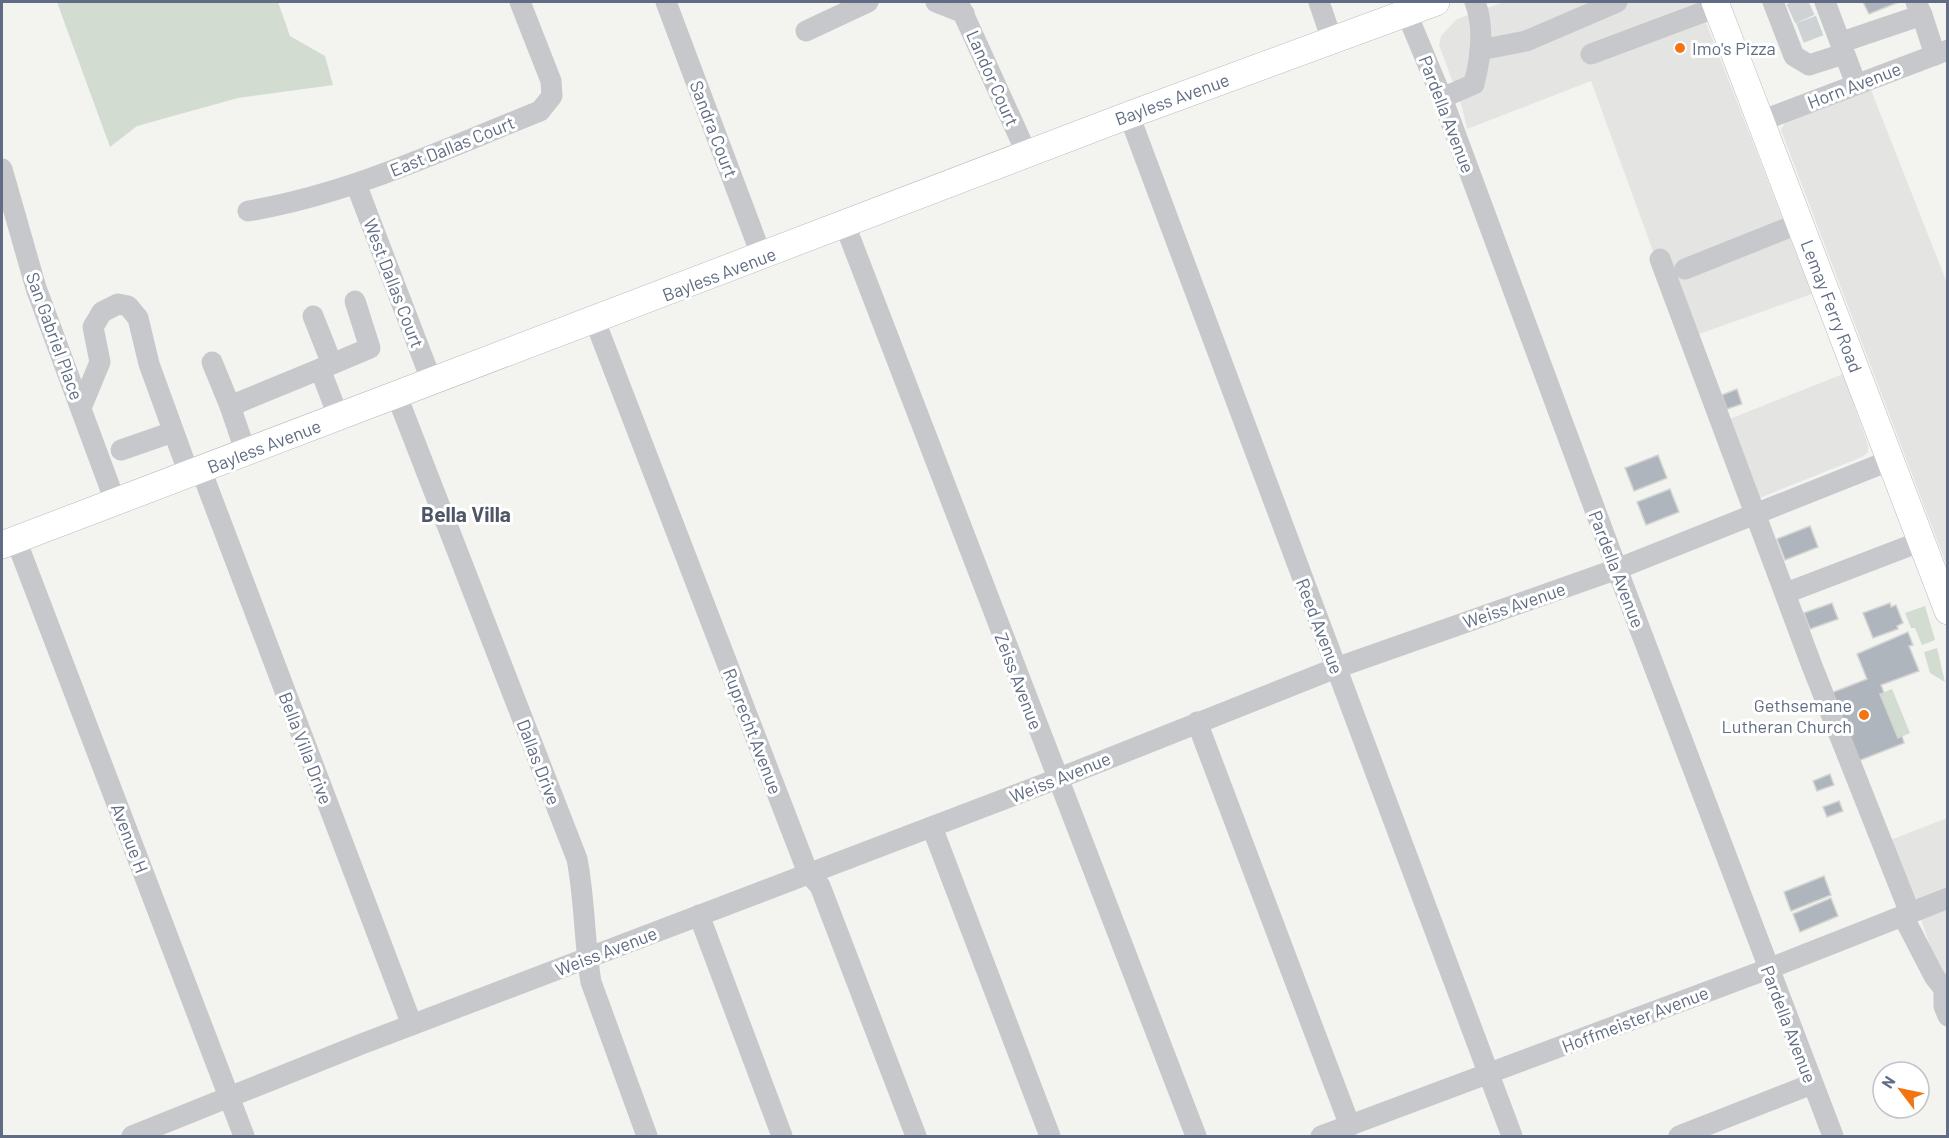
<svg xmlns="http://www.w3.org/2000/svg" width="1949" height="1138" font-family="Barlow,sans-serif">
  <rect width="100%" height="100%" fill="#f3f4ef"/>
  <!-- built -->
  <g fill="#e4e4e3">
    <path d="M1504,2H1698L1812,294L1685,339L1591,81L1467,129L1462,107L1439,45L1441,36L1457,19Z"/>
    <path d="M1869,85L1947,283V566L1781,130L1787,119Z"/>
    <path d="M1843,374L1868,445V452L1862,457L1757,499L1727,420Z"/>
    <path d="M1947,818V890L1914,904L1888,841Z"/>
    <path d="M1947,906V994L1920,917Z"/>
  </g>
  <!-- green -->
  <g fill="#d2dcd0">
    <path d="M57,2H278L290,36L325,56L333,85L238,98L137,126L110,147Z"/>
    <path d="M1925,606L1935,640L1922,645L1915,628H1911L1905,613Z"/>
    <path d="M1937,648L1945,682L1930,673L1924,652Z"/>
    <path d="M1892,689L1910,733L1898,738L1880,694Z"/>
  </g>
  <!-- building -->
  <g fill="#afb5bc" stroke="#d4d5d2" stroke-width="1.5">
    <path d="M1863,2H1899L1869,14Z"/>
    <path d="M1737,389L1742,404L1727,409L1722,395Z"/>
    <path d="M1658,455L1667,478L1634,491L1625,468Z"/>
    <path d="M1670,489L1679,512L1646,525L1637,502Z"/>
    <path d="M1810,526L1818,547L1785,560L1777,539Z"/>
    <path d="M1832,603L1838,619L1810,629L1804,613Z"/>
    <path d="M1890,603L1891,607L1896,605L1903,623L1897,626L1898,629L1873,638L1863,613Z"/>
    <path d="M1908,632L1913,645L1909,646L1919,671L1881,685L1884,693L1880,694L1898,738L1902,736L1904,743L1858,761L1831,693L1867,679L1857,654Z"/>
    <path d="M1830,774L1834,785L1817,791L1813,781Z"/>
    <path d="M1839,801L1843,811L1827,817L1823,807Z"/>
    <path d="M1824,876L1831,895L1791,911L1784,892Z"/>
    <path d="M1831,898L1838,916L1800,932L1793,914Z"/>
  </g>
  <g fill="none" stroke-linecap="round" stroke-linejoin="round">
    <!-- minor-tunnel -->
    <g stroke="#ced2d4" stroke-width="21" stroke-dasharray="21 10" stroke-linecap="butt">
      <path d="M1791,14L1813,4"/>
      <path d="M1800,33L1821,25"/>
    </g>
    <defs>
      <g id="major">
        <path d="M1715,2L1948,611"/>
        <path d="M2,545L1129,115L1436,2"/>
      </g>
    </defs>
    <!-- major casing -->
    <use href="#major" stroke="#b8babf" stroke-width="28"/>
    <!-- minor -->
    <g stroke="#c6c8cc" stroke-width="21">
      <path d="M666,2L762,257"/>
      <path d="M936,2L964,13"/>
      <path d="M958,2L1027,154"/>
      <path d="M1319,2L1332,40"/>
      <path d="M1402,2L1442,98L1617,569L1833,1136"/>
      <path d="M1773,2L1794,56L1809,65L1843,54"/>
      <path d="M1825,2L1856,84"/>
      <path d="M1922,15L1935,55"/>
      <path d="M806,31L868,2"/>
      <path d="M1842,42L1922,15L1916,2"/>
      <path d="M1480,50L1526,41L1617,2"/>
      <path d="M1591,54L1717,7"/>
      <path d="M1442,98L1474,84C1481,57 1485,28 1475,2"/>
      <path d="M1129,115L1512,1136"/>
      <path d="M1761,121L1948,50"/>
      <path d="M2,169L36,288L115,501"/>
      <path d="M356,184L432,382"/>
      <path d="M248,211C350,194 445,149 540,111L552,96L551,81L520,2"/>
      <path d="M845,225L1196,1136"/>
      <path d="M1660,259L1812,666L1910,913"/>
      <path d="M1685,269L1800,223"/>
      <path d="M313,316L332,364"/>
      <path d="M595,321L808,873L820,886L916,1136"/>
      <path d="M212,362L230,406"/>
      <path d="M320,369L370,348L355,301"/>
      <path d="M397,396L577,859C585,900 584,941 591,982L647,1136"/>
      <path d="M81,408L100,362L93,327L102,312L118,304L128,306L138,318L149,364L189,474"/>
      <path d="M121,450L173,432"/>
      <path d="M246,453L230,406L320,369L339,418"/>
      <path d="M201,470L412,1025"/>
      <path d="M16,540L244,1136"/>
      <path d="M1786,593L1922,541"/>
      <path d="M1197,722L1350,1126"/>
      <path d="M932,827L1050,1136"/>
      <path d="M699,915L782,1136"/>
      <path d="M1903,916L1934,976L1944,989L1948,990"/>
      <path d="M1944,989V1006L1948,1016"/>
      <path d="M132,1136L359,1045L1057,779L1336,668L1617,569L1891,460"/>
      <path d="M1321,1136L1768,969L1948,898"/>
      <path d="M1679,1136L1812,1084"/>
    </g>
    <!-- major -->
    <use href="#major" stroke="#fff" stroke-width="27"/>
  </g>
  <!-- markers -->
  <g fill="#f27511" stroke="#fff" stroke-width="2">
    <circle cx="1680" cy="48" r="6"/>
    <circle cx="1864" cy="715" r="6"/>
  </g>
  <g text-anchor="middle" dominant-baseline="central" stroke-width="6" stroke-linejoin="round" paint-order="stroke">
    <!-- poi labels -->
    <g font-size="18" fill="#606c83" stroke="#fff" text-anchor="start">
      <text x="1692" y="48">Imo's Pizza</text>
      <text x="1852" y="705" text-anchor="end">Gethsemane<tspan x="1852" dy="21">Lutheran Church</tspan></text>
    </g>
    <!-- street labels -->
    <g font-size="18" fill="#606c83" stroke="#fff">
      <text transform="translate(993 78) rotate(66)">Landor Court</text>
      <text transform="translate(1854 85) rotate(-21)">Horn Avenue</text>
      <text transform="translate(1172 99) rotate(-20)">Bayless Avenue</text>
      <text transform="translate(1447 114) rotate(69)">Pardella Avenue</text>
      <text transform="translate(714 129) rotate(69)">Sandra Court</text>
      <text transform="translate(452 146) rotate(-22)">East Dallas Court</text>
      <text transform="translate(719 274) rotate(-21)">Bayless Avenue</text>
      <text transform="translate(394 283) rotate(69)">West Dallas Court</text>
      <text transform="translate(1832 306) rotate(69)">Lemay Ferry Road</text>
      <text transform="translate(55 336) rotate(70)">San Gabriel Place</text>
      <text transform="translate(264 446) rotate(-21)">Bayless Avenue</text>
      <text transform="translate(1617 569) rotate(69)">Pardella Avenue</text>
      <text transform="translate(1514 605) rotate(-19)">Weiss Avenue</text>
      <text transform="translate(1320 626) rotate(69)">Reed Avenue</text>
      <text transform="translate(1019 681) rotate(69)">Zeiss Avenue</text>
      <text transform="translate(753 731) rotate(69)">Ruprecht Avenue</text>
      <text transform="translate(306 748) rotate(69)">Bella Villa Drive</text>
      <text transform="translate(539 762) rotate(69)">Dallas Drive</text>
      <text transform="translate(1060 777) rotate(-22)">Weiss Avenue</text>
      <text transform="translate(130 838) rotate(69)">Avenue H</text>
      <text transform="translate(606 951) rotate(-21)">Weiss Avenue</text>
      <text transform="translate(1635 1019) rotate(-21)">Hoffmeister Avenue</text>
      <text transform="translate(1789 1024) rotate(69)">Pardella Avenue</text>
    </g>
    <!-- quarter labels -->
    <g font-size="21" font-weight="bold" fill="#4f5767" stroke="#fff">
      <text x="466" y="513">Bella Villa</text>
    </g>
  </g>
  <!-- border -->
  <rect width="1949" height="1138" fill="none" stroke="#606c83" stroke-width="6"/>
  <!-- north arrow -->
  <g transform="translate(1901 1090) rotate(302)"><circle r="28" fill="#ffffff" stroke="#bfc4cd" stroke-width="1.5"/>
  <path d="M0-4.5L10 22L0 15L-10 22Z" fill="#f27511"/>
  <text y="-9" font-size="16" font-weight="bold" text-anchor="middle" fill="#606c83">N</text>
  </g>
</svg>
